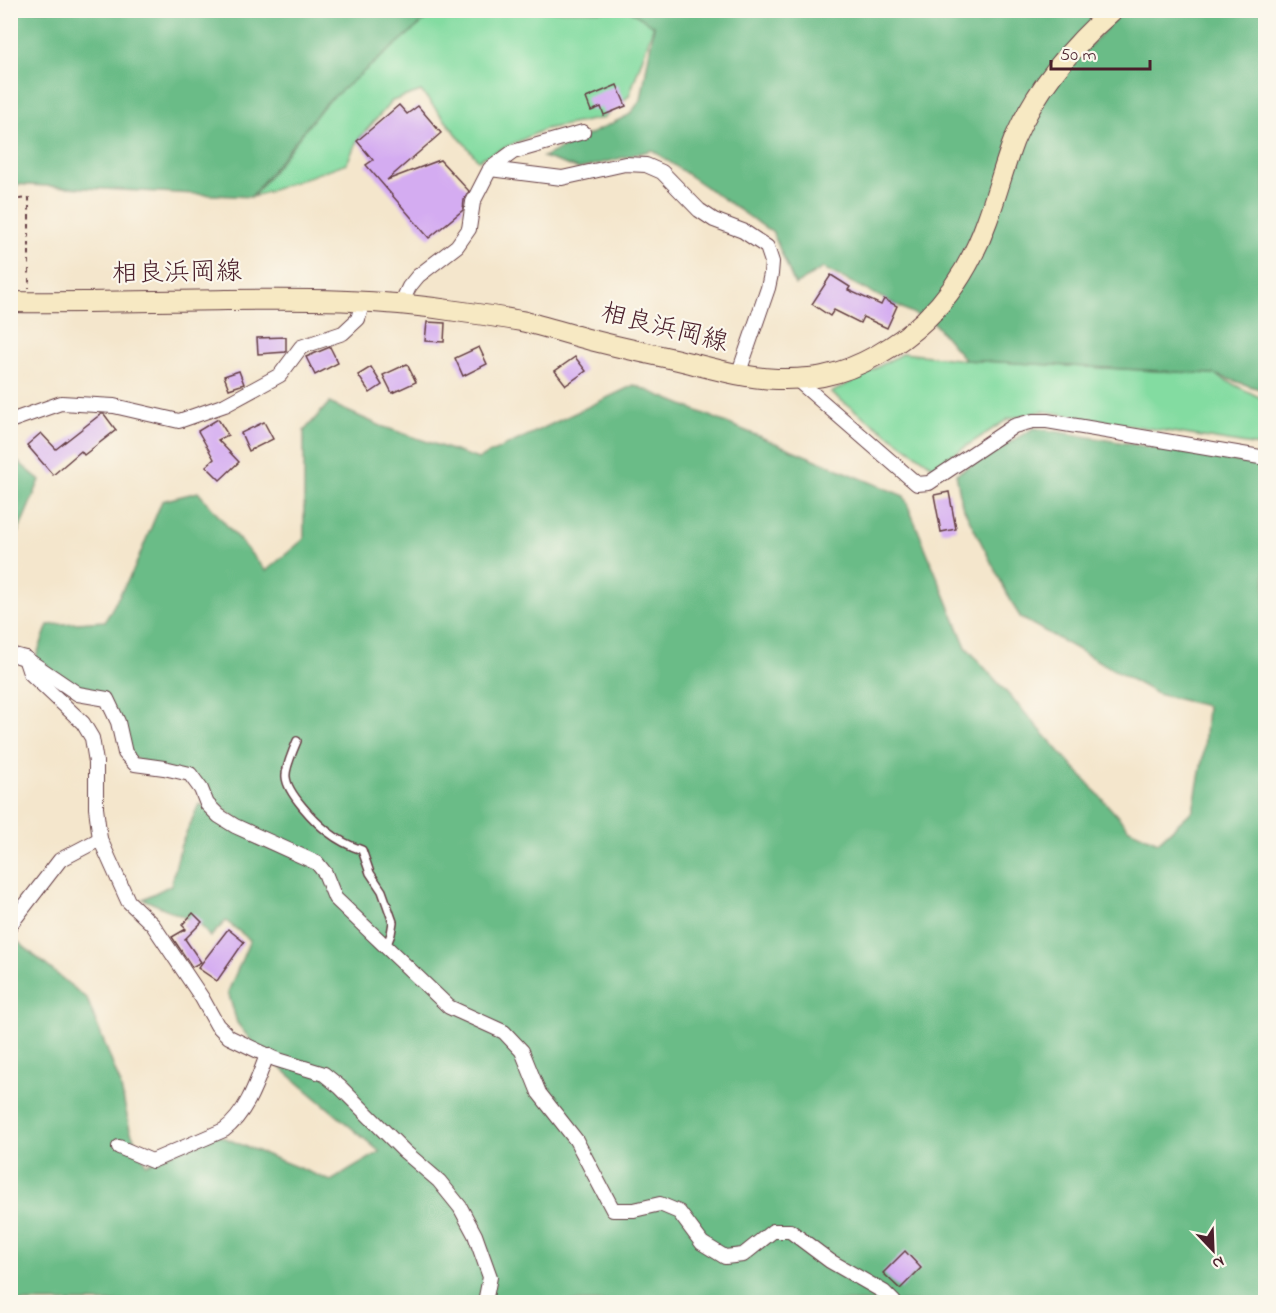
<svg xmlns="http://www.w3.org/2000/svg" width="1276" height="1313" font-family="'Indie Flower','Klee One',sans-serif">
  <rect width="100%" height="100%" fill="#fbf7ec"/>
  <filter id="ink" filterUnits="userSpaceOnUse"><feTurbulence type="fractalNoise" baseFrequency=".0167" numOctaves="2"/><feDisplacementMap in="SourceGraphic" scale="12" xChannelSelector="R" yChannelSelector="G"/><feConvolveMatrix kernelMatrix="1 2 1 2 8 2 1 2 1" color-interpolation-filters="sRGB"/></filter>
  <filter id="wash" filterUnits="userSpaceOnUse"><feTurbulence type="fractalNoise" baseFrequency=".008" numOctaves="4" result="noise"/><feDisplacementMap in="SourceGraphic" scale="24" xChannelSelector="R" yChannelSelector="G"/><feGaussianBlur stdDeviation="1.35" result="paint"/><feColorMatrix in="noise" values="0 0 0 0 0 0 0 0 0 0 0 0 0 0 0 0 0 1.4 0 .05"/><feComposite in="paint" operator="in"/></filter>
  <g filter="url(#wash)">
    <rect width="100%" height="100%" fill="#f4e6cc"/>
    <!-- green -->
    <g fill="#83dca1" stroke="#667e66" stroke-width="1.5">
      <path d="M436,11H630L654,25L629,96L603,118L545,129L478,160L421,91L392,101L357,141L347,163L253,197L325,104Z"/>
      <path d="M903,353L965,360L1213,374L1265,400V447L1043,411L1008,419L934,467L831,393Z"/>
    </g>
    <!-- forest -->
    <g fill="#6abc87" stroke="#5a6e59" stroke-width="1.5">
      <path d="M10,11L11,10L436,11L325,104L251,197L11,184Z"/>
      <path d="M630,11H1117L1044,94L1123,11H1265V391L1213,374L965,360L932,321H928L823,268L795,285L773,233L652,150L579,169L543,157L629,115L641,100L654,26Z"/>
      <path d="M634,385L904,496L966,647L1129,829L1158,842L1193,810L1204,751L1207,706L1157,694L1021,618L1014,607L962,505L956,474L1034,428L1265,466V1302H11L10,940L18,942L87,999L120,1083L130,1130L146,1164L215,1134L331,1181L380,1152L256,1047L237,1023L228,992L250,940L226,921L210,937L200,924L143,899L171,885L181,845L199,804L252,832L201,789L125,753L107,699L30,673L48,625L105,621L134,569L162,501L198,492L266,571L304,539V431L329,403L381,426L478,459Z"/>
      <path d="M11,456L40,480L19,530L11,544Z"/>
    </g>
    <g id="blocks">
      <!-- building -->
      <g fill="#d4acf1">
        <path d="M617,85L626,106L604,115L601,107L591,111L586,98Z"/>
        <path d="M399,105L407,114L418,106L441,133L387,180L440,160L469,191L464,200L463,210L429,238L366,165L373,160L357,141Z"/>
        <path d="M831,275L850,287L848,290L881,305L884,299L897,306L887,328L863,317L860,323L834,310L830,316L812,304Z"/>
        <path d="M427,322L445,323L444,342L425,341Z"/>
        <path d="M286,337V352L258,354L257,338Z"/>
        <path d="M330,347L338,363L315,375L306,357Z"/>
        <path d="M479,347L487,364L463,376L455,358Z"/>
        <path d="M575,357L586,371L566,385L555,371Z"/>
        <path d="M407,364L416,382L392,393L383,375Z"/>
        <path d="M371,367L382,385L370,393L358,375Z"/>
        <path d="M239,371L244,384L229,389L224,376Z"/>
        <path d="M101,414H104L116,430L84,455L81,451L53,475L27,445L41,433L56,449Z"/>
        <path d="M218,419L228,435L218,440L239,462L220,480L206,466L214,459L198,431Z"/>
        <path d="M264,422L273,439L249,451L241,433Z"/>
        <path d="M949,492L956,529L941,532L934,495Z"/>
        <path d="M193,913L202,922L185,939L201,962L192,967L172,937L186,929L182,925Z"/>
        <path d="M228,929L244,942L217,981L198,968Z"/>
        <path d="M905,1251L921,1268L900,1289L883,1273Z"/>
      </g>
    </g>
  </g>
  <g filter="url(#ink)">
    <use href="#blocks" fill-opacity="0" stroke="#643d43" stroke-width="1.5"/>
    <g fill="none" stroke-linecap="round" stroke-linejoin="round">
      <defs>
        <path id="service" d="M297,741C294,748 285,770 286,777C287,793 315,822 328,832C338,840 350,846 362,850L370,873L382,891L393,922L391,934L386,947"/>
        <g id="minor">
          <path d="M490,169L562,178L625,164L646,165L662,172L699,210L714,220L743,231L767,247L772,262L771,274L768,288L738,375"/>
          <path d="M401,304L409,287L418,276L457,246L469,229L473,202L490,169L513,152L583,132"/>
          <path d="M795,378L917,484L929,483L1014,426L1033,421H1047L1266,458"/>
          <path d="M10,421L61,403L114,406L179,421L225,405L280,375L301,347L343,333L358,319L363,301"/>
          <path d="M10,654L25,658L78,694L107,699L118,722L125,753L135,764L164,768L190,774L201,789L207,804L219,816L235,826L317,863L325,873L335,898L449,1007L504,1032L522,1051L539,1093L576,1140L613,1210H634L660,1204L679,1212L702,1243L725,1257L743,1255L773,1231H790L830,1261L884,1292L894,1302"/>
          <path d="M25,658L30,673L83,723L92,738L96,762V808L100,839L128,901L153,925L202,998L217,1025L229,1037L275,1059L324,1074L340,1087L404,1151L439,1181L460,1207L475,1235L490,1277L485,1302"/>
          <path d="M10,925L60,860L100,839"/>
          <path d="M119,1147L152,1161L224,1130C247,1113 257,1081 267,1055"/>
        </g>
        <path id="secondary" d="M10,302C83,303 155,301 227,300C304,299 380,299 456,311C478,314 500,317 521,321C544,326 568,334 591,340C618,347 646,353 674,359C708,367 742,378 777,379C791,379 808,379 823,376C859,369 899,345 925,320C954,292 974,258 987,221C997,194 1004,166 1014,140C1036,89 1071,47 1113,10"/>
      </defs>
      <!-- service casing -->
      <use href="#service" stroke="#643d43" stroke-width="10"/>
      <!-- minor casing -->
      <use href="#minor" stroke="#643d43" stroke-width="16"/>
      <!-- secondary casing -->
      <use href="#secondary" stroke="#643d43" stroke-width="22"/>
      <!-- path -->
      <path stroke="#643d43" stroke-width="2" stroke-dasharray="4.5 4.5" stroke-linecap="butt" d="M10,200L29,198V288"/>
      <!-- service -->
      <use href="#service" stroke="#fff" stroke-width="7"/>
      <!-- minor -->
      <use href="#minor" stroke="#fff" stroke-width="14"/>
      <!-- secondary -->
      <use href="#secondary" stroke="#f7e9c3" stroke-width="20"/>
    </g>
  </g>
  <g text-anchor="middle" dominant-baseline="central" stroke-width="4.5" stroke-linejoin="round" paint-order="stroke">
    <!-- street labels -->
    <g font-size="26" fill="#4a1f2b" stroke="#fbf7ec">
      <text transform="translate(177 274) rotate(-1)">相良浜岡線</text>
      <text transform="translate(664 329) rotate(14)">相良浜岡線</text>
    </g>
  </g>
  <!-- margin -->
  <rect width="1276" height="1313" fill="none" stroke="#fbf7ec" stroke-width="36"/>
  <!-- north arrow -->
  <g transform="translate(1213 1250) rotate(157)" stroke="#fbf7ec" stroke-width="4.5" paint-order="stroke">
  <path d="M0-4.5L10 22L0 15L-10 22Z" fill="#4a1f2b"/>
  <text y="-9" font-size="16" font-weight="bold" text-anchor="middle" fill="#4a1f2b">N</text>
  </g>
  <!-- scale -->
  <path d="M1051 60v9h99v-9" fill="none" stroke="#4a1f2b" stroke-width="3"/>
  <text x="1060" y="60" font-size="18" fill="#4a1f2b" stroke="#fbf7ec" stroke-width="4.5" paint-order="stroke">50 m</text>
</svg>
